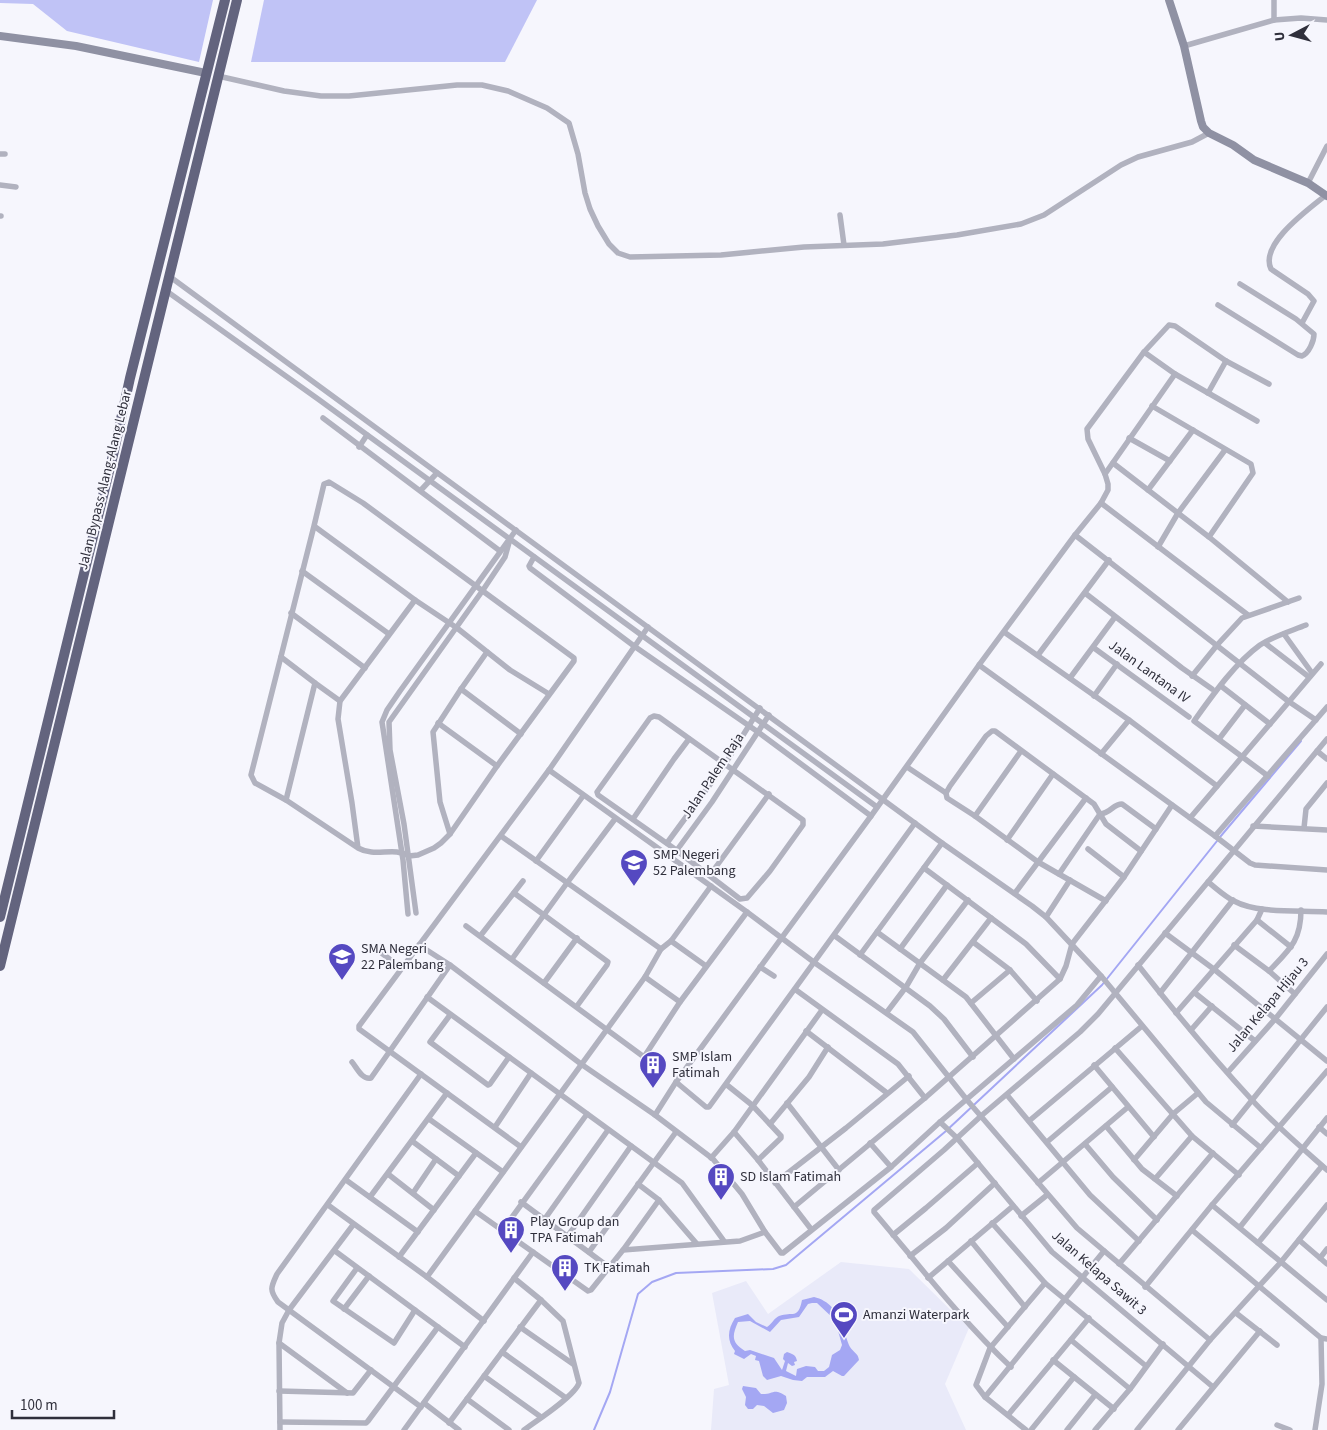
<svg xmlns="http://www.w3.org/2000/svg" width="1327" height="1430" font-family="'Source Sans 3',sans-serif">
  <rect width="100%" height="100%" fill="#f6f6fd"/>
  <!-- built -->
  <path fill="#e9eaf9" d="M841,1262L909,1269L969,1328L945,1384L966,1430H711L714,1389L729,1385L712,1293L746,1281L768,1314Z"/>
  <!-- green -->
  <g fill="#c0c3f6">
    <path d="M0,0H213L199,62L67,31L33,4L0,3Z"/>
    <path d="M264,0H537L505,62H251Z"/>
  </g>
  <!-- water -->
  <g fill="#a4a7f3" fill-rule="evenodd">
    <path d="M814,1297C829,1300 842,1315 840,1330C848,1336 846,1340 850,1347C854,1353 858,1353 859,1360L844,1376H842L833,1371L825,1377H807L802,1381L793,1380L781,1376L767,1380L763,1376L759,1361L755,1360L756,1356L751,1354L744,1359L734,1354L735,1351C726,1340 728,1329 735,1318L748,1314L756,1322L767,1327C772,1324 774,1318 779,1316C793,1311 798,1320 802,1300ZM812,1303H817L835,1320L842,1345L840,1350L832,1355L829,1367L824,1371H818L815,1367L806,1366L797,1369L796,1376L786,1371L788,1363L792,1366L795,1365L794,1362L797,1361C796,1355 793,1354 787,1352L784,1354L783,1359L785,1361L782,1370L774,1358L750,1350L745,1351C731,1342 732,1336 738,1322L750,1321L770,1332L781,1320L799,1317L808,1304Z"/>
    <path d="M743,1386L756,1388L761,1394C773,1395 773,1387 786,1396L787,1403L784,1410L773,1413L764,1406L757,1405L753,1409H748L745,1405L746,1397L742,1389Z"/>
  </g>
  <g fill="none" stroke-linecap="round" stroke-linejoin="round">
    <!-- stream -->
    <g stroke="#a4a7f3" stroke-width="2">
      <path d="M1220,837L1301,741"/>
      <path d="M594,1430L610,1392L638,1294L652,1282L676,1273L773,1269L786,1265L946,1131L1102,985L1217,841"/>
    </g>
    <!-- street -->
    <g stroke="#b1b2bf" stroke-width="5.5">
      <path d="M1274,20V0"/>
      <path d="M1184,46L1274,20L1301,18L1327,20"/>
      <path d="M218,76L284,91L321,96H349L457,85H482L508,91L547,108L569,123L578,154L585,193L590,209L598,226L609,244L618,253L630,257L721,255L804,247L883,244L957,235L1021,224L1044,215L1121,165L1138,157L1192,142L1209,133"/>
      <path d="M0,154H5"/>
      <path d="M1308,183L1327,146"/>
      <path d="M0,185L16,187"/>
      <path d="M840,215L844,245"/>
      <path d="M0,216H1"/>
      <path d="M169,276L942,843L1032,906L1046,917L1102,977L1206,1102L1261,1148"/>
      <path d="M165,290L318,399L877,807"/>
      <path d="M1218,305L1298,355L1302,356C1309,353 1314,341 1314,334L1296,319L1240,284"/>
      <path d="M1302,323L1314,301L1308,294L1271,269C1259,244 1309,209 1326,195"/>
      <path d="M1144,352L1175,374L1257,421"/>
      <path d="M1208,393L1226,361"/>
      <path d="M1152,406L1251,464L1253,473L1209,537"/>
      <path d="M323,418L500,551"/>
      <path d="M1129,438L1170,461"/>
      <path d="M359,447L367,435"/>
      <path d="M1113,463L1209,537L1288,602"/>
      <path d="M1105,474L1088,439L1087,429L1144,352L1169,325L1175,326L1226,361L1269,384"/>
      <path d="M421,490L437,473"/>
      <path d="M1148,490L1193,430"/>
      <path d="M1101,503L1248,615"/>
      <path d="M314,526L324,484L329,482L363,503L574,658V661L497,766L450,834L441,843L434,848L418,855L409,856C393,846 376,858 358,848L286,800L255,783L251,775L314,526L415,600L340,701L338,719L352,803L358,848"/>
      <path d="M1075,535L1288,701L1316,720"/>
      <path d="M1158,547L1178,513L1225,450"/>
      <path d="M534,557L529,566L530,568L634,646L758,732L871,816"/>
      <path d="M302,571L389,634"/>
      <path d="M1085,593L1182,668L1212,689"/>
      <path d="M415,600L457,628L510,670L549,694"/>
      <path d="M291,613L365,668"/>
      <path d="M1004,632L1129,720L1217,786"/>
      <path d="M1284,634L1312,673"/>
      <path d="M1265,643L1309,677"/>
      <path d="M1094,648L1189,717"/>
      <path d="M1038,655L1109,560"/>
      <path d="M281,657L315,683L286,800"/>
      <path d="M979,665L1215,836L1250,863L1255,865L1327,870"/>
      <path d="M1192,676L1218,644L1242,618L1299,598"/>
      <path d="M1070,678L1115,617"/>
      <path d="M315,683L340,701"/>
      <path d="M1221,686L1270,724"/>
      <path d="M461,689L521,734"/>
      <path d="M1094,696L1117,664"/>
      <path d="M654,716L659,717L803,820V825L770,871L747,898L740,899L672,847L598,795L597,792L650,718Z"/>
      <path d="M438,723L497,766"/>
      <path d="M1219,739L1245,705"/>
      <path d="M1317,751L1327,759"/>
      <path d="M1101,754L1129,720"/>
      <path d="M907,767L946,793"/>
      <path d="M549,770L747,912L815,963L913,1032L967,1100L1077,1228L1210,1340"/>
      <path d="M1268,776L1194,721C1212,696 1235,663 1260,645C1274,636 1291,631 1306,625"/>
      <path d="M975,816L1021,751"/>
      <path d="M1190,818L1321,664"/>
      <path d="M633,819L674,759L689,739"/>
      <path d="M1253,826L1327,830"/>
      <path d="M1304,828L1306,809L1327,783"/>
      <path d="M450,834L440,802L433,732L461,689L487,652"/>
      <path d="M501,836L661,949"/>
      <path d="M1215,836L1327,707"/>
      <path d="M1007,840L1053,774"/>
      <path d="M667,843L725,764L760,708"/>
      <path d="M1088,849L1124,877"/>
      <path d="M677,850L712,802L769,715"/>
      <path d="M536,861L583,796"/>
      <path d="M924,868L1026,944L1060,979"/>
      <path d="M1059,874L1100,814C1111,813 1113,804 1122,804L1156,829"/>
      <path d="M710,875L769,794"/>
      <path d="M1208,882C1216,888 1224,896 1234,901C1258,914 1299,910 1327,912"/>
      <path d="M514,893L608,962L607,965L577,1006"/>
      <path d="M1015,893L1086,798"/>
      <path d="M1106,901L1038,862L975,816L947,798L946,793L950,786L986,736L992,731H995L1094,804L1106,824L1141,851"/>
      <path d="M416,913L404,824L390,750L389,722L483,590L505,557L510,539"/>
      <path d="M408,914L403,860L382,722L387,710L400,691L516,530"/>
      <path d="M1046,917L1070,880"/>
      <path d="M1257,920L1291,947"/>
      <path d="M466,926L644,1057L680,1002L747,912"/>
      <path d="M877,932L966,997L1014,1059"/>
      <path d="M1165,933L1215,970L1327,1061"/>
      <path d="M481,935L523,881"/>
      <path d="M835,936L930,1006L944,1019L973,1057"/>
      <path d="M671,941L706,966"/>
      <path d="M973,942L1010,970L1037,1001"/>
      <path d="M419,945L450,965L581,1064L655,1115L713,1159L742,1194L765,1232L781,1253H783L891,1167L940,1122L1077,1005L1101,976"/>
      <path d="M1234,945L1269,971L1295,994"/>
      <path d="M900,949L947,885"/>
      <path d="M379,951L401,968"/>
      <path d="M860,955L942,843"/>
      <path d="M512,959L567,883L615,819"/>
      <path d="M1138,965C1174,1011 1212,1057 1252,1100C1275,1125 1301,1147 1327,1170"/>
      <path d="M760,967L774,976"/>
      <path d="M1269,971C1289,950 1301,941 1301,910"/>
      <path d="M645,977L680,1002"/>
      <path d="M943,980L991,918"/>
      <path d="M544,983L577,938"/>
      <path d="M796,990L898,1064L925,1098"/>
      <path d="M1160,993L1233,900"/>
      <path d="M1195,993L1255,1041"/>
      <path d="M427,997L682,1183L724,1241"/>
      <path d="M971,1003L1010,970"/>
      <path d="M887,1012L906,987L920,963L968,900"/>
      <path d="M1176,1013L1257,920L1262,909"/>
      <path d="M450,1015L430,1042L488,1085L490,1084L509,1057"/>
      <path d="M1191,1030L1212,1006"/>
      <path d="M806,1031L887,1093"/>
      <path d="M1115,1048L1192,1136L1239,1175"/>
      <path d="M644,1057L659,1068"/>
      <path d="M352,1062C357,1068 362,1080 371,1078L450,965"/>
      <path d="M1094,1065L1154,1137"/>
      <path d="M1228,1072L1276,1018L1327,954"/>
      <path d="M421,1074L277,1274C271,1287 269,1290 278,1302L421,1407"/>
      <path d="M676,1082L706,1107H709L915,823"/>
      <path d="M727,1085L752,1105L781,1136V1138L758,1160"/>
      <path d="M1007,1095L1090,1195L1139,1241"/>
      <path d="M787,1103L839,1170"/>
      <path d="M655,1115L676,1082L871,816L979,665L1075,535L1101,503L1108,490V484L1105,474L1175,374"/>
      <path d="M429,1119L503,1172"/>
      <path d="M1029,1121L1142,1026"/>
      <path d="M940,1122L957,1138L1052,1252L1213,1387"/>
      <path d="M770,1124L809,1077L828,1047"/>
      <path d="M1232,1125L1327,1007"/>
      <path d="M1106,1126L1142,1169L1177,1196"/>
      <path d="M495,1127L531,1073"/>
      <path d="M1319,1127L1327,1134"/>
      <path d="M734,1132L758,1160L811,1229"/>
      <path d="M412,1141L459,1176"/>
      <path d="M1047,1142L1112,1087"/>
      <path d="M870,1143L891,1167"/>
      <path d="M1085,1144L1113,1177L1157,1220"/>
      <path d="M521,1147L359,1029V1026L549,770L648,627"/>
      <path d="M711,1158L734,1132L822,1010"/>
      <path d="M1134,1160L1173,1114L1198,1093"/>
      <path d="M388,1174L434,1210"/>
      <path d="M1155,1179L1192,1136"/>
      <path d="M346,1180L418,1232"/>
      <path d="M775,1183L846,1128L909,1076"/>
      <path d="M1038,1183L1128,1107"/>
      <path d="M638,1184L659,1200L697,1244"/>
      <path d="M413,1193L436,1159"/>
      <path d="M370,1197L447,1093"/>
      <path d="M521,1202L610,1268"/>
      <path d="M328,1205L427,1277L484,1321"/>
      <path d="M1212,1205L1327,1300"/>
      <path d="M794,1207L925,1098L1060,979L1066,966L1072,944L1124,877L1172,805"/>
      <path d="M475,1211L588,1291L591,1290L623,1250L740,1241L765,1232"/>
      <path d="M1021,1216L1047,1195"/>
      <path d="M544,1220L608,1130"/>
      <path d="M992,1223L1045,1283L1146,1366"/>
      <path d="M1240,1227L1327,1118"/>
      <path d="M1192,1230L1321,1338L1327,1339"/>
      <path d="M502,1231L587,1114"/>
      <path d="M893,1235L926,1208L978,1163"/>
      <path d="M567,1237L631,1146"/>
      <path d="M1299,1240L1327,1264"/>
      <path d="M971,1241L1025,1307"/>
      <path d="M1258,1243L1322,1166"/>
      <path d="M623,1250L659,1200"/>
      <path d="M335,1251L465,1347"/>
      <path d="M589,1252L676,1132"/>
      <path d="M910,1256L946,1228L995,1183"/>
      <path d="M399,1257L476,1153"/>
      <path d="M1320,1258L1327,1249"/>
      <path d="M948,1261L1008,1327"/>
      <path d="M1119,1264L1213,1153"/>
      <path d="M357,1268L333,1301L394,1343L415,1310"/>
      <path d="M427,1277L645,977L661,949L671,941L711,886"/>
      <path d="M514,1278L541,1300L563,1321L579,1383C575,1396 536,1421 524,1430"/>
      <path d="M928,1278L1013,1206"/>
      <path d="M1145,1287L1212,1205L1327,1071"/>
      <path d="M344,1309L369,1276"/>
      <path d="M1236,1313L1277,1345"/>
      <path d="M520,1327L573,1364"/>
      <path d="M1071,1340L1130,1389"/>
      <path d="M279,1343L347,1393"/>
      <path d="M502,1352L566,1398"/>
      <path d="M1053,1360L1114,1409"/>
      <path d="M1011,1367C961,1320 919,1265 874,1212V1210L944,1150L981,1116L1080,1032L1098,1014L1327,739"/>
      <path d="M484,1376L541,1417"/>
      <path d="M279,1391L353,1393L371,1370"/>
      <path d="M985,1397L1104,1251"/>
      <path d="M467,1399L509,1430"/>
      <path d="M424,1403L459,1430"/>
      <path d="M1008,1415L1089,1318"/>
      <path d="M280,1422L366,1423L368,1421L438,1327"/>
      <path d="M449,1423L541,1300"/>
      <path d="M1277,1425L1290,1430"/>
      <path d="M280,1430L279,1343L282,1323L289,1310L353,1225"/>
      <path d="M404,1430L533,1252"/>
      <path d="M1026,1430L985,1397L976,1385L990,1348L1045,1283"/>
      <path d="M1031,1430L1074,1377"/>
      <path d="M1067,1430L1095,1395"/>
      <path d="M1095,1430L1130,1389L1163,1344"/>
      <path d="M1137,1430L1210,1340L1281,1262L1327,1205"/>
      <path d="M1178,1430L1260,1331"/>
      <path d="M1315,1430L1322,1384L1321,1338"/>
    </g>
    <!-- secondary -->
    <g stroke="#8f91a3" stroke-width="8">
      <path d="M1169,0L1184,46L1201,121L1203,127L1209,133L1233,145L1254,160L1308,183L1327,196"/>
      <path d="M0,36L76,46L201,72"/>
    </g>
    <!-- highway -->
    <g stroke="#63647e" stroke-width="10">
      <path d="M0,917L114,451L130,378L225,0"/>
      <path d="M0,966L237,0"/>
    </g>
  </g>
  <!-- icons -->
  <defs>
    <symbol id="school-pin" viewBox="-11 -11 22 30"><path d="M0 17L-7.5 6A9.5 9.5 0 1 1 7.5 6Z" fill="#5549c1" stroke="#f6f6fd"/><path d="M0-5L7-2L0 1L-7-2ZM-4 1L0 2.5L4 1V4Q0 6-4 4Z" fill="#fff"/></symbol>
    <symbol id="building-pin" viewBox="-11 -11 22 30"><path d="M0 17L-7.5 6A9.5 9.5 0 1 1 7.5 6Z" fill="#5549c1" stroke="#f6f6fd"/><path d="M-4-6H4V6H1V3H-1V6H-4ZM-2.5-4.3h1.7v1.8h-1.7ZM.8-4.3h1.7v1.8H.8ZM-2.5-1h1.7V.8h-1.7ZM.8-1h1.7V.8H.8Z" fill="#fff"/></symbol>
    <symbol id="stadium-pin" viewBox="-11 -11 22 30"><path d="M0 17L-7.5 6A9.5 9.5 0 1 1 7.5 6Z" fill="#5549c1" stroke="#f6f6fd"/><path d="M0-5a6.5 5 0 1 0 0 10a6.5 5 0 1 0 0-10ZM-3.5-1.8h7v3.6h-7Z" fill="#fff"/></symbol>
  </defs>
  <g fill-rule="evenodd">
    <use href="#school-pin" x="618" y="847" width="32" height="43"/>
    <use href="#school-pin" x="326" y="941" width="32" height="43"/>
    <use href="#building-pin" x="637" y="1049" width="32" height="43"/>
    <use href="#building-pin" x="705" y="1161" width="32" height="43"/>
    <use href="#building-pin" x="495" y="1214" width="32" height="43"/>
    <use href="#building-pin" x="549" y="1252" width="32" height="43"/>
    <use href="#stadium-pin" x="828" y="1299" width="32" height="43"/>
  </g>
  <g text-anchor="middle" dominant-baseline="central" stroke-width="4" stroke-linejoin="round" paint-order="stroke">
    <!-- street labels -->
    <g font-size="14" fill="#2f2f3b" stroke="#f6f6fd">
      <text transform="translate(105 480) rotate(-76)">Jalan Bypass Alang-Alang Lebar</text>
      <text transform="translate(1149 672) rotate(36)">Jalan Lantana IV</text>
      <text transform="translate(713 776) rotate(-56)">Jalan Palem Raja</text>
      <text transform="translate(1268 1005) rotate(-50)">Jalan Kelapa Hijau 3</text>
      <text transform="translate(1099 1273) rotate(41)">Jalan Kelapa Sawit 3</text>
    </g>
    <!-- poi labels -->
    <g font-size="14" fill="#2f2f3b" stroke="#f6f6fd" text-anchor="start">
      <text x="653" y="855">SMP Negeri<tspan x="653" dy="16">52 Palembang</tspan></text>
      <text x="361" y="949">SMA Negeri<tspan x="361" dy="16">22 Palembang</tspan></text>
      <text x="672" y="1057">SMP Islam<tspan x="672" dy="16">Fatimah</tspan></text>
      <text x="740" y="1177">SD Islam Fatimah</text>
      <text x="530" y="1222">Play Group dan<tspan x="530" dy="16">TPA Fatimah</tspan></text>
      <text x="584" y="1268">TK Fatimah</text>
      <text x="863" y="1315">Amanzi Waterpark</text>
    </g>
  </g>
  <!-- north arrow -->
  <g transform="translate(1292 35) rotate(264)" stroke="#f6f6fd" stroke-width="4" paint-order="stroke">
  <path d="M0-4L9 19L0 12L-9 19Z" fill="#2f2f3b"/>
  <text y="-8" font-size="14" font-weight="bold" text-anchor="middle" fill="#2f2f3b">U</text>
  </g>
  <!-- scale -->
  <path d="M12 1410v8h102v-8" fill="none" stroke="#2f2f3b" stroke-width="2.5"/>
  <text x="20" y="1410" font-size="15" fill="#2f2f3b" stroke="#f6f6fd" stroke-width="4" paint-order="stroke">100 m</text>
</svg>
